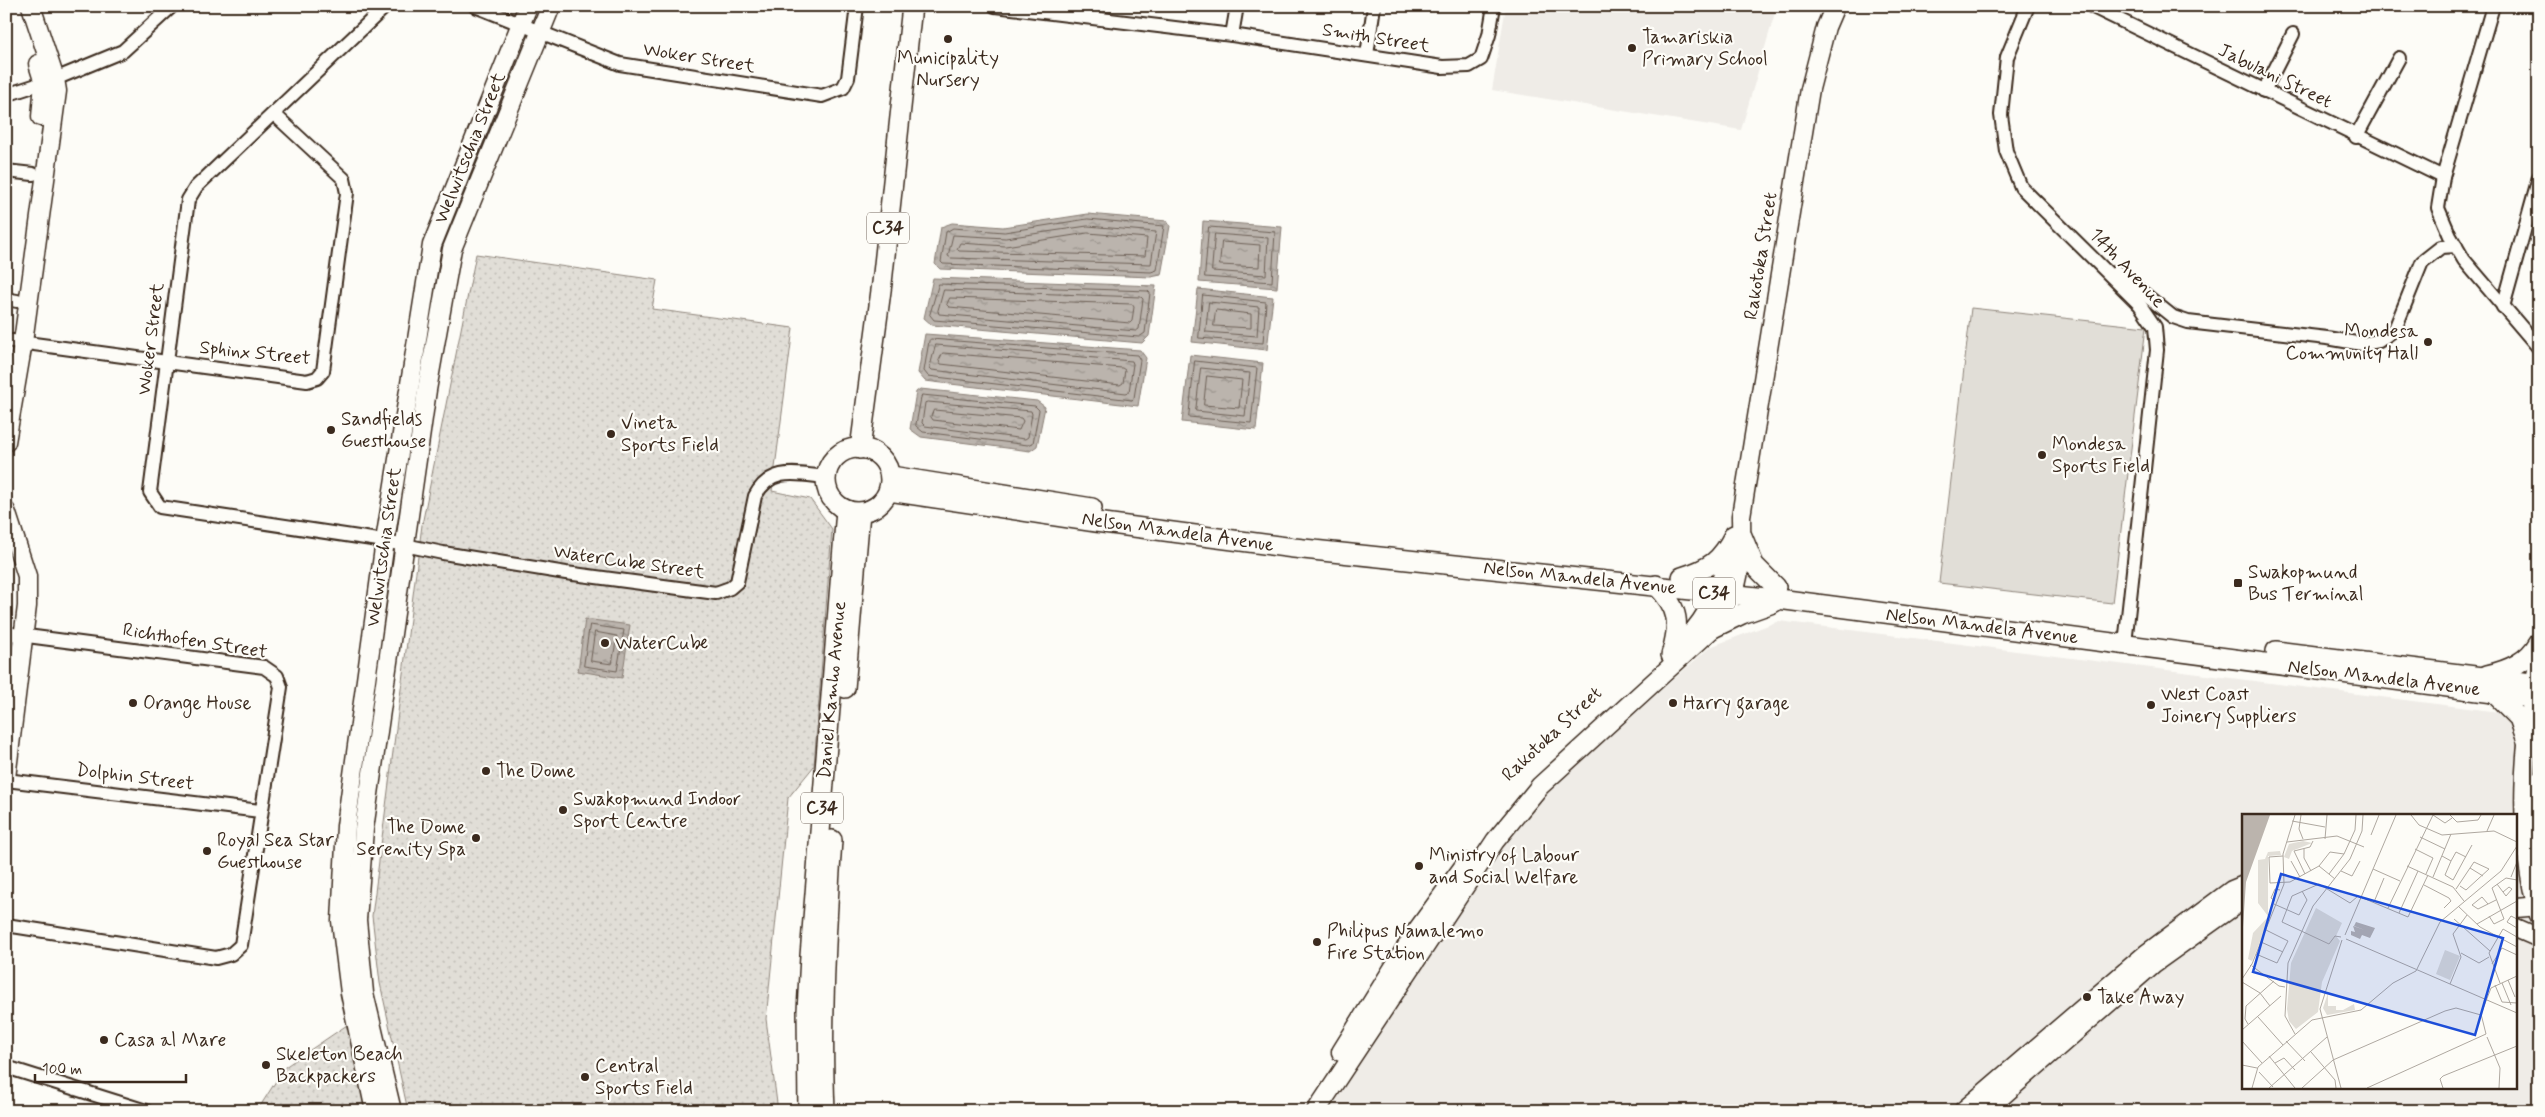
<svg xmlns="http://www.w3.org/2000/svg" width="2545" height="1117" font-family="Mynerve,sans-serif">
  <defs>
    <pattern id="park-dots" width="8" height="8" patternUnits="userSpaceOnUse" patternTransform="scale(1.25)"><rect width="8" height="8" fill="#e1ded7"/><path d="M2 2h.1M6 6h.1" fill="none" stroke="#c2bfb8" stroke-width="1.8" stroke-linecap="round"/></pattern>
    <pattern id="water-ripples" width="26" height="14" patternUnits="userSpaceOnUse" patternTransform="scale(1.25)"><rect width="26" height="14" fill="#bbb4ad"/><path d="M2 4q2-2 4 0t4 0M15 11q2-2 4 0t4 0" fill="none" stroke="#99938c"/></pattern>
  </defs>
  <rect width="100%" height="100%" fill="#fdfcf7"/>
  <filter id="ink" filterUnits="userSpaceOnUse"><feTurbulence type="fractalNoise" baseFrequency=".02" numOctaves="2"/><feDisplacementMap in="SourceGraphic" scale="10" xChannelSelector="R" yChannelSelector="G"/><feConvolveMatrix kernelMatrix="1 2 1 2 8 2 1 2 1" color-interpolation-filters="sRGB"/></filter>
  <g filter="url(#ink)">
    <!-- built -->
    <g fill="#efece7" fill-rule="evenodd">
      <path d="M1506,6H1777L1741,130L1492,90Z"/>
      <path d="M1779,621L2539,717V1111H1329L1462,903L1539,799L1710,647ZM2244,816H2516V1088H2244Z"/>
    </g>
    <!-- green -->
    <path fill="#e1ded7" stroke="#8e847a" d="M1971,308L2146,327L2112,603L1939,583Z"/>
    <!-- park -->
    <g fill="url(#park-dots)" stroke="#8e847a">
      <path d="M476,254L657,280L652,309L793,328L772,491L810,499L832,529L814,766L788,798L766,1019L778,1111H408L380,983L372,916L422,525Z"/>
      <path d="M350,1023L370,1111H257L285,1067Z"/>
    </g>
    <!-- water -->
    <g fill="url(#water-ripples)" stroke="#887d74">
      <path d="M1088,214L1167,221L1170,226L1161,275L1151,277L940,269L935,264L941,227L952,223L1003,227Z"/>
      <path d="M1203,221L1282,227L1277,288L1199,282Z"/>
      <path d="M933,278L1156,286L1149,336L1142,343L932,325L924,318Z"/>
      <path d="M1198,289L1273,297L1267,350L1192,342Z"/>
      <path d="M925,334L1140,350L1146,358L1138,406L925,381L918,373Z"/>
      <path d="M1190,355L1263,363L1256,430L1182,422Z"/>
      <path d="M920,389L1037,401L1045,407L1037,446L1030,451L921,437L910,429L916,392Z"/>
      <path d="M585,619L630,625L622,678L578,671Z"/>
    </g>
    <g fill="none" stroke-linecap="round" stroke-linejoin="round">
      <!-- shore -->
      <g stroke="#6e6157" stroke-width="1">
        <path d="M1088,219L1164,226L1157,270L1151,272L943,264L941,262L946,232L953,228L1004,232Z"/>
        <path d="M1088,226L1156,232L1151,264L951,258L948,256L953,235L1005,238Z"/>
        <path d="M1209,227L1275,232L1272,282L1205,277Z"/>
        <path d="M1088,233L1147,238L1145,256L959,251L957,249L960,243L1005,246Z"/>
        <path d="M1215,234L1268,238L1266,275L1212,271Z"/>
        <path d="M1222,242L1260,245L1259,267L1220,265Z"/>
        <path d="M939,284L1148,291L1150,293L1145,333L1139,337L934,320L930,315Z"/>
        <path d="M944,290L1141,297L1143,299L1139,329L1136,331L939,314L938,311Z"/>
        <path d="M1203,295L1266,302L1263,343L1199,338Z"/>
        <path d="M950,298L1132,304L1134,307L1132,321L1130,323L949,307L947,305Z"/>
        <path d="M1209,302L1259,307L1257,336L1206,332Z"/>
        <path d="M1216,310L1251,314V328L1214,326Z"/>
        <path d="M931,339L1137,355L1140,360L1134,398L1132,400L928,376L924,371L929,341Z"/>
        <path d="M936,345L1132,361L1133,364L1129,392L1126,393L932,370L930,368Z"/>
        <path d="M943,353L1122,368L1125,370L1123,383L1120,385L941,364L939,361Z"/>
        <path d="M1195,361L1257,368L1251,423L1189,417Z"/>
        <path d="M1201,368L1250,373L1245,416L1196,411Z"/>
        <path d="M1207,376L1242,380L1239,408L1204,405Z"/>
        <path d="M922,395L1035,406L1039,410L1033,443L1028,445L923,432L916,426Z"/>
        <path d="M928,402L1031,411L1032,414L1028,437L1025,439L925,426L922,423L925,403Z"/>
        <path d="M934,410L1021,418L1023,421L1019,430L933,420L931,417Z"/>
        <path d="M590,625L624,630L617,671L584,666Z"/>
        <path d="M595,632L617,636L612,664L591,661Z"/>
      </g>
      <defs>
        <g id="street">
          <path d="M386,6L196,187L188,200L150,492L160,507L385,541L443,553L566,573L716,593L730,588L737,582L755,496C771,466 797,474 826,477"/>
          <path d="M475,6L620,64L822,96L843,88L848,78L857,6"/>
          <path d="M995,6L1232,35L1442,67L1469,66L1481,59L1489,35L1494,6"/>
          <path d="M2028,6L2007,57L2001,115L2006,151L2021,187L2140,305L2155,327L2157,350L2125,644"/>
          <path d="M2091,6L2443,177"/>
          <path d="M2493,6L2443,177L2438,208L2450,236L2464,260L2539,348"/>
          <path d="M1232,35L1237,6"/>
          <path d="M1367,55L1374,6"/>
          <path d="M2264,91L2293,34"/>
          <path d="M6,95L55,79L123,51L172,6"/>
          <path d="M2356,137L2399,58"/>
          <path d="M6,171L33,174"/>
          <path d="M2117,272L2173,317L2188,322L2327,338L2362,344L2379,341L2395,329L2422,262L2441,247L2456,246"/>
          <path d="M6,299L17,301"/>
          <path d="M2503,307L2539,177"/>
          <path d="M12,341L307,381L317,378L323,371L347,193L344,179L274,114"/>
          <path d="M6,780L260,811"/>
          <path d="M6,925L216,958L231,954L241,945L281,687L277,676L264,667L12,634"/>
          <path d="M6,1067L146,1111"/>
        </g>
        <g id="secondary">
          <path d="M38,64L44,83L41,117"/>
          <path d="M6,442L23,342L57,91L55,79L31,6"/>
          <path d="M6,511L27,576V606L6,778"/>
          <path d="M1682,644C1714,611 1722,583 1733,539"/>
          <path d="M2539,658C2524,742 2515,833 2539,915"/>
          <path d="M2539,781V826"/>
          <path d="M2516,908L2539,906"/>
          <path d="M2516,928L2539,938"/>
          <path d="M1341,1052L1415,933L1466,863"/>
          <path d="M375,1111L350,993L341,921L346,826L385,541L432,245L528,6"/>
          <path d="M392,1111L364,993L357,920L364,829L427,390L452,249L551,6"/>
          <path d="M1316,1111L1495,841L1540,786L1713,628C1742,594 1742,559 1741,516L1810,89L1826,27L1835,6"/>
          <path d="M1963,1111L2146,954L2232,890L2244,885"/>
          <path d="M1985,1111L2153,964L2244,899"/>
        </g>
        <g id="primary">
          <circle cx="858" cy="480" r="32"/>
          <path d="M860,449L882,283L912,6"/>
          <path d="M891,476L1092,508"/>
          <path d="M889,491L1096,522L1294,548L1786,600L2539,699"/>
          <path d="M1742,536L1754,565L1776,587"/>
          <path d="M1682,577C1710,568 1721,561 1734,535"/>
          <path d="M1656,585C1680,609 1680,624 1671,655"/>
          <path d="M1713,628L1742,614L1773,603"/>
          <path d="M2276,651L2539,684"/>
          <path d="M2487,675C2509,670 2528,662 2539,642"/>
          <path d="M845,688L860,512"/>
          <path d="M2493,692L2519,718L2528,744"/>
          <path d="M808,1111L807,1011L810,956L846,510"/>
          <path d="M825,1111C821,1020 826,930 832,840"/>
        </g>
      </defs>
      <!-- street casing -->
      <use href="#street" stroke="#3b2a1e" stroke-width="16"/>
      <!-- secondary casing -->
      <use href="#secondary" stroke="#3b2a1e" stroke-width="21"/>
      <!-- primary casing -->
      <use href="#primary" stroke="#3b2a1e" stroke-width="22"/>
      <!-- street -->
      <use href="#street" stroke="#fdfcf7" stroke-width="12"/>
      <!-- secondary -->
      <use href="#secondary" stroke="#fdfcf7" stroke-width="18"/>
      <!-- primary -->
      <use href="#primary" stroke="#fdfcf7" stroke-width="19"/>
    </g>
  </g>
  <!-- markers -->
  <g fill="#3b2a1e" stroke="#fdfcf7" stroke-width="2">
    <circle cx="948" cy="39" r="5"/>
    <circle cx="1632" cy="48" r="5"/>
    <circle cx="2428" cy="342" r="5"/>
    <circle cx="331" cy="430" r="5"/>
    <circle cx="611" cy="434" r="5"/>
    <circle cx="2042" cy="455" r="5"/>
    <rect x="2233" y="578" width="10" height="10" rx="2.5"/>
    <circle cx="605" cy="643" r="5"/>
    <circle cx="133" cy="703" r="5"/>
    <circle cx="1673" cy="703" r="5"/>
    <circle cx="2151" cy="705" r="5"/>
    <circle cx="486" cy="771" r="5"/>
    <circle cx="563" cy="810" r="5"/>
    <circle cx="476" cy="838" r="5"/>
    <circle cx="207" cy="851" r="5"/>
    <circle cx="1419" cy="866" r="5"/>
    <circle cx="1317" cy="942" r="5"/>
    <circle cx="2087" cy="997" r="5"/>
    <circle cx="104" cy="1040" r="5"/>
    <circle cx="266" cy="1065" r="5"/>
    <circle cx="585" cy="1077" r="5"/>
  </g>
  <g text-anchor="middle" dominant-baseline="central" stroke-width="4.5" stroke-linejoin="round" paint-order="stroke">
    <!-- shield labels -->
    <g fill="#fdfcf7" stroke="#75695f" stroke-width="1">
      <rect x="867" y="212.5" width="42" height="31" rx="4"/>
      <rect x="1693" y="577.5" width="42" height="31" rx="4"/>
      <rect x="801" y="792.5" width="42" height="31" rx="4"/>
    </g>
    <g font-size="18" font-weight="bold" fill="#3b2a1e">
      <text x="888" y="228">C34</text>
      <text x="1714" y="593">C34</text>
      <text x="822" y="808">C34</text>
    </g>
    <!-- poi labels -->
    <g font-size="19" fill="#3b2a1e" stroke="#fdfcf7" text-anchor="start">
      <text x="1642" y="37">Tamariskia<tspan x="1642" dy="22">Primary School</tspan></text>
      <text x="948" y="58" text-anchor="middle">Municipality<tspan x="948" dy="22">Nursery</tspan></text>
      <text x="2418" y="331" text-anchor="end">Mondesa<tspan x="2418" dy="22">Community Hall</tspan></text>
      <text x="341" y="419">Sandfields<tspan x="341" dy="22">Guesthouse</tspan></text>
      <text x="621" y="423">Vineta<tspan x="621" dy="22">Sports Field</tspan></text>
      <text x="2052" y="444">Mondesa<tspan x="2052" dy="22">Sports Field</tspan></text>
      <text x="2248" y="572">Swakopmund<tspan x="2248" dy="22">Bus Terminal</tspan></text>
      <text x="615" y="643">WaterCube</text>
      <text x="2161" y="694">West Coast<tspan x="2161" dy="22">Joinery Suppliers</tspan></text>
      <text x="143" y="703">Orange House</text>
      <text x="1683" y="703">Harry garage</text>
      <text x="496" y="771">The Dome</text>
      <text x="573" y="799">Swakopmund Indoor<tspan x="573" dy="22">Sport Centre</tspan></text>
      <text x="466" y="827" text-anchor="end">The Dome<tspan x="466" dy="22">Serenity Spa</tspan></text>
      <text x="217" y="840">Royal Sea Star<tspan x="217" dy="22">Guesthouse</tspan></text>
      <text x="1429" y="855">Ministry of Labour<tspan x="1429" dy="22">and Social Welfare</tspan></text>
      <text x="1327" y="931">Philipus Namalemo<tspan x="1327" dy="22">Fire Station</tspan></text>
      <text x="2097" y="997">Take Away</text>
      <text x="114" y="1040">Casa al Mare</text>
      <text x="276" y="1054">Skeleton Beach<tspan x="276" dy="22">Backpackers</tspan></text>
      <text x="595" y="1066">Central<tspan x="595" dy="22">Sports Field</tspan></text>
    </g>
    <!-- street labels -->
    <g font-size="19" fill="#3b2a1e" stroke="#fdfcf7">
      <text transform="translate(1376 38) rotate(9)">Smith Street</text>
      <text transform="translate(699 58) rotate(9)">Woker Street</text>
      <text transform="translate(2275 76) rotate(26)">Jabulani Street</text>
      <text transform="translate(470 148) rotate(-68)">Welwitschia Street</text>
      <text transform="translate(1761 256) rotate(-81)">Rakotoka Street</text>
      <text transform="translate(2127 268) rotate(47)">14th Avenue</text>
      <text transform="translate(151 339) rotate(-83)">Woker Street</text>
      <text transform="translate(255 353) rotate(6)">Sphinx Street</text>
      <text transform="translate(1178 532) rotate(8)">Nelson Mandela Avenue</text>
      <text transform="translate(384 547) rotate(-82)">Welwitschia Street</text>
      <text transform="translate(629 562) rotate(8)">WaterCube Street</text>
      <text transform="translate(1580 578) rotate(6)">Nelson Mandela Avenue</text>
      <text transform="translate(1982 626) rotate(7)">Nelson Mandela Avenue</text>
      <text transform="translate(195 641) rotate(9)">Richthofen Street</text>
      <text transform="translate(2384 678) rotate(7)">Nelson Mandela Avenue</text>
      <text transform="translate(832 690) rotate(-85)">Daniel Kamho Avenue</text>
      <text transform="translate(1552 734) rotate(-43)">Rakotoka Street</text>
      <text transform="translate(135 777) rotate(7)">Dolphin Street</text>
    </g>
  </g>
  <!-- overview -->
  <g transform="translate(2242 814)">
    <rect width="275" height="275" fill="#fdfcf7"/>
    <path d="M203,136L218,142L208,166L194,160Z" fill="#e1ded7"/>
    <path d="M61,27L70,29L50,37L47,45L42,43L47,30ZM38,37L39,41L26,42V102L16,89V46L23,45L26,38ZM74,94L100,109L94,122L98,127L80,168L76,198L54,215L47,207L45,195L49,149ZM25,104V112L10,147L6,145L11,119ZM86,179V192H94V196H101L112,190L113,196L85,201L81,194Z" fill="#e1ded7"/>
    <path d="M0,1H28L4,68L0,128ZM114,108L133,114L128,124L120,121L118,125L109,121V117L113,118L111,112L123,116L112,112Z" fill="#bbb4ad"/>
    <path fill="none" stroke="#afa8a0" stroke-width="1" d="M59,1L57,15L61,25M169,1L177,11L200,21L252,17L275,28M191,1L203,9L210,4M208,1L215,8L236,6L239,1M50,7L83,13M245,17L252,1M129,21L137,1M178,23L203,35M83,25L85,1M45,28L95,22L122,33M62,35V44L69,57M173,35L191,44L184,60M41,42L27,43L28,69L48,68L77,52M200,42L209,47L203,61L211,66L230,31M49,47L58,63M209,47L214,38L224,43M77,52L88,38L102,40M77,52L93,65M165,52L211,73L222,87M228,54L241,62M131,55L158,67M99,57L110,62L118,47M63,60L52,37L68,33L71,27M87,60L102,40L113,16L114,1M191,63L209,20M269,63L275,48M255,70L264,82L270,75L267,73L261,78M182,71L207,84L209,87L202,94M214,75L232,48L247,55L224,76L218,72M33,87L29,84L33,75L38,76M132,88L142,64M32,90L57,101L65,86L60,77M246,90L240,83L230,91L236,95L254,86M216,92L238,113L275,133M146,94L191,1M157,99L176,57M247,102L252,110L262,105L250,74L264,64L275,66M212,105L248,137M275,105L269,102L265,108L275,114M235,110L275,87M103,121L154,1M99,123L93,122L87,130L40,108L50,82L77,70L108,89L116,82L166,103L186,61M104,125L275,199M19,128L41,138M219,139L237,149L247,143M14,140L35,149L46,127L24,116M10,150L42,70L41,40L53,1M250,150L260,134L275,141M10,152L37,172L43,173M0,165L10,150L8,152M266,166L273,183M0,168L18,179L28,192M258,169L247,139L261,115L275,123M260,169L269,191M208,170L219,143L211,120L225,101M253,171L260,188L275,189M249,174L275,162M16,203L41,231M6,210L3,205L4,192L32,167M0,216L39,182M53,220L43,202L46,149L71,92L108,45L120,17L121,1M245,223L258,254L257,274M0,227L20,249M44,227L63,247M69,238L93,266L94,274M27,242L53,274M33,249L42,244L53,256M0,251L15,254M17,258L31,273M10,274L16,253L70,206L119,196L151,169L174,157L198,108L259,57L275,32M27,274L85,223M60,274L91,246L203,197L214,194L239,201M99,274L78,195L100,126M125,274L244,220L239,200L249,174M201,274L198,265L201,262L275,232"/>
    <path fill="#1d4ed8" fill-opacity="0.15" stroke="#1d4ed8" stroke-width="2.5" d="M39,60L261,124L233,221L11,158Z"/>
    <rect width="275" height="275" fill="none" stroke="#3b2a1e" stroke-width="2.5"/>
  </g>
  <!-- margin -->
  <rect width="2545" height="1117" fill="none" stroke="#fdfcf7" stroke-width="25"/>
  <rect x="12" y="12" width="2520" height="1092" fill="none" stroke="#3b2a1e" stroke-width="2" filter="url(#ink)"/>
  <!-- scale -->
  <path d="M35 1074v8h151v-8" fill="none" stroke="#3b2a1e" stroke-width="2.5"/>
  <text x="42" y="1074" font-size="15" fill="#3b2a1e" stroke="#fdfcf7" stroke-width="4" paint-order="stroke">100 m</text>
</svg>
